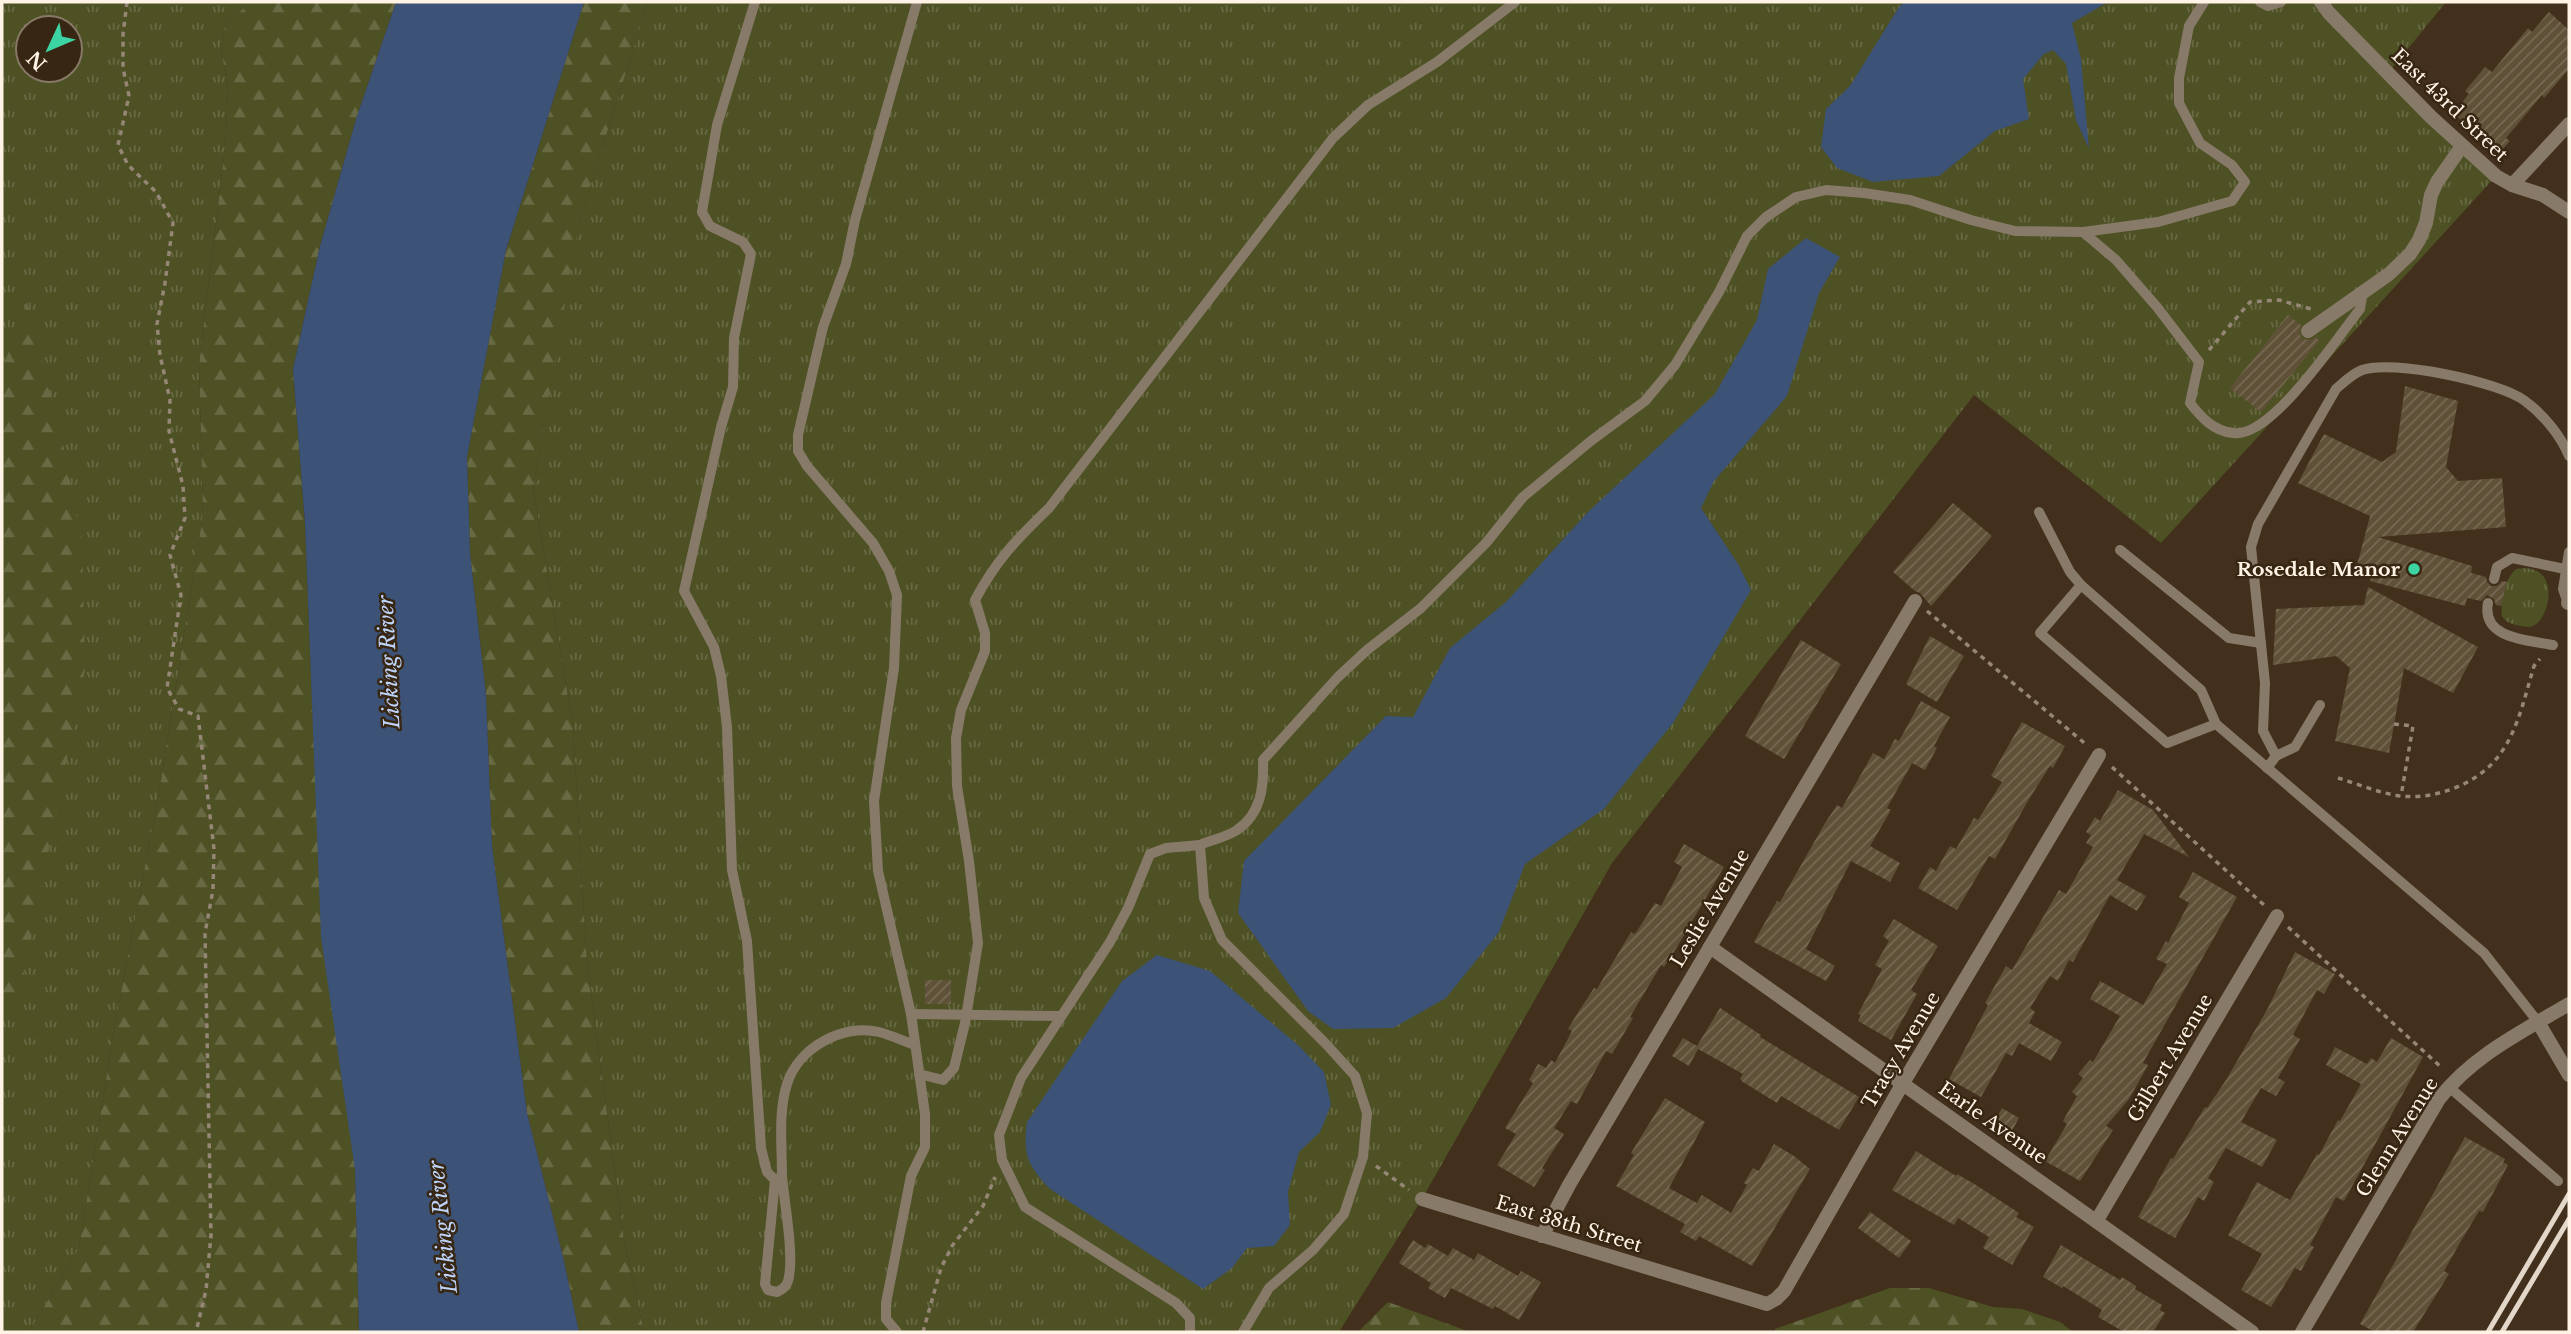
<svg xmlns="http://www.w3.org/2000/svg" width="2571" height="1334" font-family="'Libre Baskerville',serif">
  <defs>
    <pattern id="grass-tufts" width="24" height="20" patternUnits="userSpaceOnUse" patternTransform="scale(1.75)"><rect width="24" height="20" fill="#4d5124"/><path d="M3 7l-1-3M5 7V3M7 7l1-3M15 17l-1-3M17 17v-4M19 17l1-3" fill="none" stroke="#686a44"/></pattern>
    <pattern id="forest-firs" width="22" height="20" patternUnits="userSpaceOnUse" patternTransform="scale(1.75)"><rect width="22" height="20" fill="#4d5124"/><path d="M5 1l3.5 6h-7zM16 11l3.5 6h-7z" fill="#686a44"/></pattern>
    <pattern id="building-hatch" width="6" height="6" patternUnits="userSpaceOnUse" patternTransform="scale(1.75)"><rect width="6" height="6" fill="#5f5038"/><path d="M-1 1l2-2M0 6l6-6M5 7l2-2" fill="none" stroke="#776a55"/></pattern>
  </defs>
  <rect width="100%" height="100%" fill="#42301c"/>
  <!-- grass -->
  <g fill="url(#grass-tufts)" fill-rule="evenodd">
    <path d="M2,2H250L225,26L221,48L228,90L225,147L199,365L203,514L160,787L114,1030L79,1248L29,1332H2ZM28,28H70V70H28Z"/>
    <path d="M648,2H2446L2388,73L2496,176L2161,543L1974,395L1612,863L1422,1199L1339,1332H644L624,1240L587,964L573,726L533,488L577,228Z"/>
    <path d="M2516,569C2561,561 2552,617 2533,626C2527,628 2522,626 2516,625C2509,623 2506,622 2502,616C2500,601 2504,580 2516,569Z"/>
  </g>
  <!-- forest -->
  <g fill="url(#forest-firs)">
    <path d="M250,2H396L357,116L320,246L293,369L305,524L313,724L355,1170L359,1332H29L79,1248L114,1030L160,787L203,514L199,365L225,147L228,90L221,48L225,26Z"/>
    <path d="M584,2H648L579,222L533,488L573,726L587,964L624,1240L644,1332H579L563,1257L527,1113L492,846L486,695L470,553L467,457L506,250Z"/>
    <path d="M27,302L62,439L82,543L85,669L23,979L11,1016L2,996V370Z"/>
    <path d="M1890,1288H1929L1993,1307L2022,1309L2060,1322L2073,1332H1775V1329Z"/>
    <path d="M1388,1302L1470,1332H1358Z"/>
  </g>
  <!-- water -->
  <g fill="#3d5277">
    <path d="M396,2H584L506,250L467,457L470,553L486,695L492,846L527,1113L563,1257L579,1332H359L355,1170L321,937L305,524L293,369L320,246L357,116Z"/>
    <path d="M1905,2H2108L2072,23L2081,59L2089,149L2076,120L2066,64L2053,50L2044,54L2023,79L2029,119L1995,131L1939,176L1873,182L1837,168L1821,147L1826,109L1850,86L1899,7Z"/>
    <path d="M1806,238L1840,257L1819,293L1787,396L1714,481L1701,508L1738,564L1751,590L1673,723L1604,809L1525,864L1499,932L1446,998L1393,1028L1333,1029L1308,1011L1238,913L1244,861L1386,716L1413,717L1450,648L1506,602L1588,512L1715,394L1757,320L1768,269Z"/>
    <path d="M1157,955L1210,971L1299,1046L1324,1072L1331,1105L1320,1132L1299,1152L1288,1192L1290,1225L1274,1246L1247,1248L1232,1268L1203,1289L1050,1189C1027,1165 1023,1154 1027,1122L1122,981Z"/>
  </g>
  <!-- building -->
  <g fill="url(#building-hatch)">
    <path d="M2549,12L2569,30V69L2544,98L2542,95L2506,138L2510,141L2499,153L2453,113L2469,94L2465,91L2485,67L2492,72L2528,28L2532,32Z"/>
    <path d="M2288,315L2301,325L2299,333L2303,339L2310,340L2316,337L2319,341L2261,412L2230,388Z"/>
    <path d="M2405,386L2458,401L2446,467L2458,481L2502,478L2506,527L2378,537L2472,566L2471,573L2486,577L2487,582L2491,586H2497L2502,581L2507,582L2501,606L2496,605L2494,599L2487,595L2481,601L2467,598L2465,606L2370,581L2371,579L2355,573L2370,516L2298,483L2324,434L2382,462L2396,452Z"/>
    <path d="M1953,503L1992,536L1931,606L1920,593L1915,591L1893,572Z"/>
    <path d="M2368,587L2478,647L2453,693L2404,668L2389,753L2335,741L2350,668L2336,656L2273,665L2276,609L2364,605Z"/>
    <path d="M1930,636L1964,656L1937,702L1906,684Z"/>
    <path d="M1801,640L1841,664L1784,759L1745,736Z"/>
    <path d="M1921,701L1950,717L1934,746L1937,748L1925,770L1912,763L1887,808L1891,810L1870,846L1900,863L1890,882L1851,861L1806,949L1835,966L1826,981L1754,942L1777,901L1780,902L1825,823L1837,805L1842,808L1873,753L1884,759L1895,739L1899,741Z"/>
    <path d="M2022,722L2065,746L2053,768L2050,766L2029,799L1995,859L1989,856L1957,910L1918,888L1930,867L1936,871L1950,846L1956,849L1974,818L1978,820L2002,782L1991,776Z"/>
    <path d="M2118,790L2153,810L2189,857L2144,834L2117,880L2146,896L2137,911L2110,895L2073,962L2069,960L2058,981L2050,976L2030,1008L2035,1012L2029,1023L2062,1042L2051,1061L2019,1043L2012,1056L2006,1053L1981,1097L1949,1079L1988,1005L1985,1003L1997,982L2006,966L2012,970L2059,890L2066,894L2093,847L2086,843L2091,835L2086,832L2095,817L2100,821Z"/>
    <path d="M1684,844L1724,867L1677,947L1664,967L1661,965L1630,1017L1633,1018L1612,1054L1606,1051L1577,1104L1571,1101L1554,1128L1564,1134L1542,1168L1545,1170L1534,1187L1497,1165L1516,1134L1505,1128L1533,1083L1529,1080L1538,1064L1546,1068L1551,1060L1555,1063L1572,1031L1568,1029L1577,1014L1594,988L1597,989L1631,932L1634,934L1637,931L1655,903L1661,906L1682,867L1674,862Z"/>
    <path d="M2193,872L2237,897L2143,1063L2148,1065L2129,1099L2106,1126L2113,1130L2080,1181L2045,1161L2067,1124L2063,1121L2077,1096L2072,1092L2083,1078L2078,1074L2090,1060L2093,1062L2120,1016L2090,999L2100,981L2143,1005L2167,964L2156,959L2166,941L2168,943L2189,903L2179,897Z"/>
    <path d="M1894,919L1938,946L1911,990L1917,994L1891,1040L1858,1021L1861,1015L1858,1014L1882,969L1875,965L1889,941L1883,936Z"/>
    <path d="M2295,952L2335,974L2324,994L2317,990L2293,1035L2300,1039L2278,1078L2285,1082L2276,1096L2261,1088L2241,1122L2277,1140L2262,1167L2226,1148L2208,1178L2214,1182L2204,1201L2198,1197L2175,1238L2138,1217L2171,1158L2173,1159L2205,1107L2207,1108L2226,1080L2268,1008Z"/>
    <rect x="925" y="980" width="26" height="24"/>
    <path d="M1720,1008L1761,1035L1760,1037L1859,1097L1839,1130L1781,1096L1777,1103L1743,1082L1740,1079L1743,1074L1698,1049L1689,1066L1672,1056L1683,1038L1697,1046Z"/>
    <path d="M2391,1038L2423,1057L2344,1201L2336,1197L2310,1245L2314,1247L2301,1271L2295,1268L2271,1307L2241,1290L2262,1254L2228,1235L2257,1182L2290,1200L2317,1154L2319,1155L2338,1120L2340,1121L2361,1084L2326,1065L2335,1047L2367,1064L2371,1058L2377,1062Z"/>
    <path d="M1665,1098L1705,1122L1669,1188L1697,1203L1702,1195L1731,1213L1747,1185L1744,1183L1753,1168L1759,1171L1774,1144L1794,1156L1810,1169L1752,1266L1699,1236L1696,1241L1680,1232L1685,1224L1616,1186L1634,1155L1631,1153Z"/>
    <path d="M2002,1108L2019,1118L2010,1134L1993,1124Z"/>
    <path d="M2465,1137L2505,1159L2503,1162L2508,1165L2483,1212L2479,1211L2461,1241L2444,1271L2449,1274L2413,1332H2375L2360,1324Z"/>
    <path d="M1916,1151L1956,1176L1957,1174L1976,1185L2019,1213L2016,1217L2034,1227L2012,1265L1983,1248L1989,1237L1958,1218L1954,1225L1892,1190Z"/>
    <path d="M1870,1212L1911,1241L1899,1258L1858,1228Z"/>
    <path d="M1413,1240L1425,1248L1428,1244L1448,1256L1453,1248L1474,1260L1478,1253L1518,1276L1521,1271L1541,1282L1519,1320L1495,1306L1493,1309L1451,1288L1445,1298L1428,1288L1431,1283L1399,1263Z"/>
    <path d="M2061,1245L2120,1280L2122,1277L2136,1286L2135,1289L2162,1305L2160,1310L2165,1313L2153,1332H2124L2098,1317L2102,1310L2063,1286L2062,1288L2043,1277Z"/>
  </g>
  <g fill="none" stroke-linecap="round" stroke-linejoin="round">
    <!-- path -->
    <g stroke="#958675" stroke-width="3.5" stroke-dasharray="5 5" stroke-linecap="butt">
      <path d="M127,2L123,34V68L129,96L118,145L128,165L156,192L173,223L165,283L157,324L160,355L170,400L169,431L183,486L185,518L170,555L181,595L167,688L179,709L198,716L214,849L213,890L205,933L211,1235L206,1290L196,1332"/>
      <path d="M2209,350L2250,302L2279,300L2311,309"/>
      <path d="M1927,611L2088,746"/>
      <path d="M2394,724L2413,726L2401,796"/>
      <path d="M2112,767L2264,905"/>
      <path d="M2338,778C2358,784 2379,793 2400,796C2418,798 2436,795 2452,789C2511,767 2518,720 2534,666L2540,659"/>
      <path d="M2288,927L2442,1068"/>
      <path d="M1376,1166L1409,1190"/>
      <path d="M923,1332L941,1268L952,1246L983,1206L995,1177"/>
    </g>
    <!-- lane -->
    <g stroke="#887a69" stroke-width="10">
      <path d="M755,2L717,125L702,212L710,226L743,242L751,254L734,338L733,387L721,427L684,591L714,647L721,676L727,727L732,870L747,941L761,1148L767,1172L775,1180L782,1176C782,1146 778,1113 787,1084C798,1048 843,1023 879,1032C891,1035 903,1041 915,1045"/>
      <path d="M2260,2L2268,6L2281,2"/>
      <path d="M2083,232L2158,222L2232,201L2245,182L2232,165L2200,143L2179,103V78L2189,26L2204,2"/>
      <path d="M2039,512L2070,572L2081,585L2201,690L2216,724L2484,953L2538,1022"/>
      <path d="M2120,550L2229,638L2261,643"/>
      <path d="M2494,579L2497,567L2512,558L2565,569"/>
      <path d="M2081,585L2040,633L2167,743L2216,724"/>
      <path d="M2488,603C2481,639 2528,640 2553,645"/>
      <path d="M2568,603L2563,589L2569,552"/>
      <path d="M2276,756L2295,747L2320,705"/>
      <path d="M2267,768L2276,756L2263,731L2265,683L2251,547L2258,524L2336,389C2344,382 2352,374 2362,370C2392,359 2500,382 2525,401C2543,414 2561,436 2569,456"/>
      <path d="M911,1014L1060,1016"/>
      <path d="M919,1074L943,1080L954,1068L965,1023L978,943L969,861L957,786L956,738L961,710L985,651V633L975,600C997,559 1016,540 1049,508L1333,138L1368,105L1437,62L1515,2"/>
      <path d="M2449,1087L2558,1181"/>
      <path d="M775,1180L765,1284L768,1290L777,1292C783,1289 786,1287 788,1281C795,1257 784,1202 782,1176"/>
      <path d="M897,1332L886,1319V1303L911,1176L925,1147V1114L911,1014L878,871L874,801L894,668L897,595L889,571L873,543L807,466L798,451V435L823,327L846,264L855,220L917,2"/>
      <path d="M1190,1332V1318L1176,1303L1025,1207L1002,1160L999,1135L1021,1078L1110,942L1128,908L1150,854L1166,848L1200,845"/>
      <path d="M1243,1332L1269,1288L1313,1250L1344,1214L1363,1157L1367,1113L1355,1076L1326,1044L1222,940L1204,898L1200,845C1211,840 1227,837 1237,830C1261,814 1264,787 1263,760L1338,677L1367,650L1421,608L1486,543L1523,497L1592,440L1645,401L1675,365L1719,292L1747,236L1766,217L1796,197L1826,190L1864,193L1910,200L1971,220L2015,231L2083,232L2116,260L2157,307L2199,362L2190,403C2201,417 2213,431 2233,433C2271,439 2337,338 2360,309L2363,291"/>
    </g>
    <!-- street -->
    <g stroke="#887a69" stroke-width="14">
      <path d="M2321,2L2329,13L2431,117L2496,176L2512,185L2543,195L2569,212"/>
      <path d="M2512,185L2569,124"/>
      <path d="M2308,331L2389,274L2410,254L2419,240L2426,223L2431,195L2437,182L2462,146"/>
      <path d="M2568,603H2569"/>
      <path d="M1710,947L2252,1332"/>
      <path d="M2538,1022L2569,1075"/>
      <path d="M1422,1199L1767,1304L1776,1299L1784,1291L1903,1083L2099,755"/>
      <path d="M2097,1220L2277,916"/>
      <path d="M1542,1236L1569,1185L1915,601"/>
      <path d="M2302,1332L2439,1099C2472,1056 2523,1031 2569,1004"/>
    </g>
    <!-- rail -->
    <g stroke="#e3d7c9" stroke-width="5">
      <path d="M2488,1332L2569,1194"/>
      <path d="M2502,1332L2569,1219"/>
    </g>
  </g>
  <!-- markers -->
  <circle fill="#3dd4a3" stroke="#372612" stroke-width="2.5" cx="2414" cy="569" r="7"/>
  <g text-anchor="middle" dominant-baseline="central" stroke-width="5" stroke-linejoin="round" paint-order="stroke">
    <!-- street labels -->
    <g font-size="19" fill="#fff3e6" stroke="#372612">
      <text transform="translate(2450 105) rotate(44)">East 43rd Street</text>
      <text transform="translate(1710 908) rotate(-59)">Leslie Avenue</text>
      <text transform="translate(1901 1050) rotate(-59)">Tracy Avenue</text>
      <text transform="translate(2170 1058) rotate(-59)">Gilbert Avenue</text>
      <text transform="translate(1993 1123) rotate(35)">Earle Avenue</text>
      <text transform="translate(2397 1137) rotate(-58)">Glenn Avenue</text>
      <text transform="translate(1569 1224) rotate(17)">East 38th Street</text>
    </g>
    <!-- poi labels -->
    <g font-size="19" font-weight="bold" fill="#fff3e6" stroke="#372612" text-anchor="end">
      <text x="2400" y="569">Rosedale Manor</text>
    </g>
    <!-- water labels -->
    <g font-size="21" font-style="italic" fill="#bed4fa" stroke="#372612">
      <text transform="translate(389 662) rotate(-93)">Licking River</text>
      <text transform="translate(443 1227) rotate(-96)">Licking River</text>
    </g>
  </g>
  <!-- border -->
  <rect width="2571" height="1334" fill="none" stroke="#fff3e6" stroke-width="7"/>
  <!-- north arrow -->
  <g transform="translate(49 49) rotate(226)"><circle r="33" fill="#372612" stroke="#877867" stroke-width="2"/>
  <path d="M0-5L12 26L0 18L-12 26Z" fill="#3dd4a3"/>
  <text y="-10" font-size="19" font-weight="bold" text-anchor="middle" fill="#fff3e6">N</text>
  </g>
</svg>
